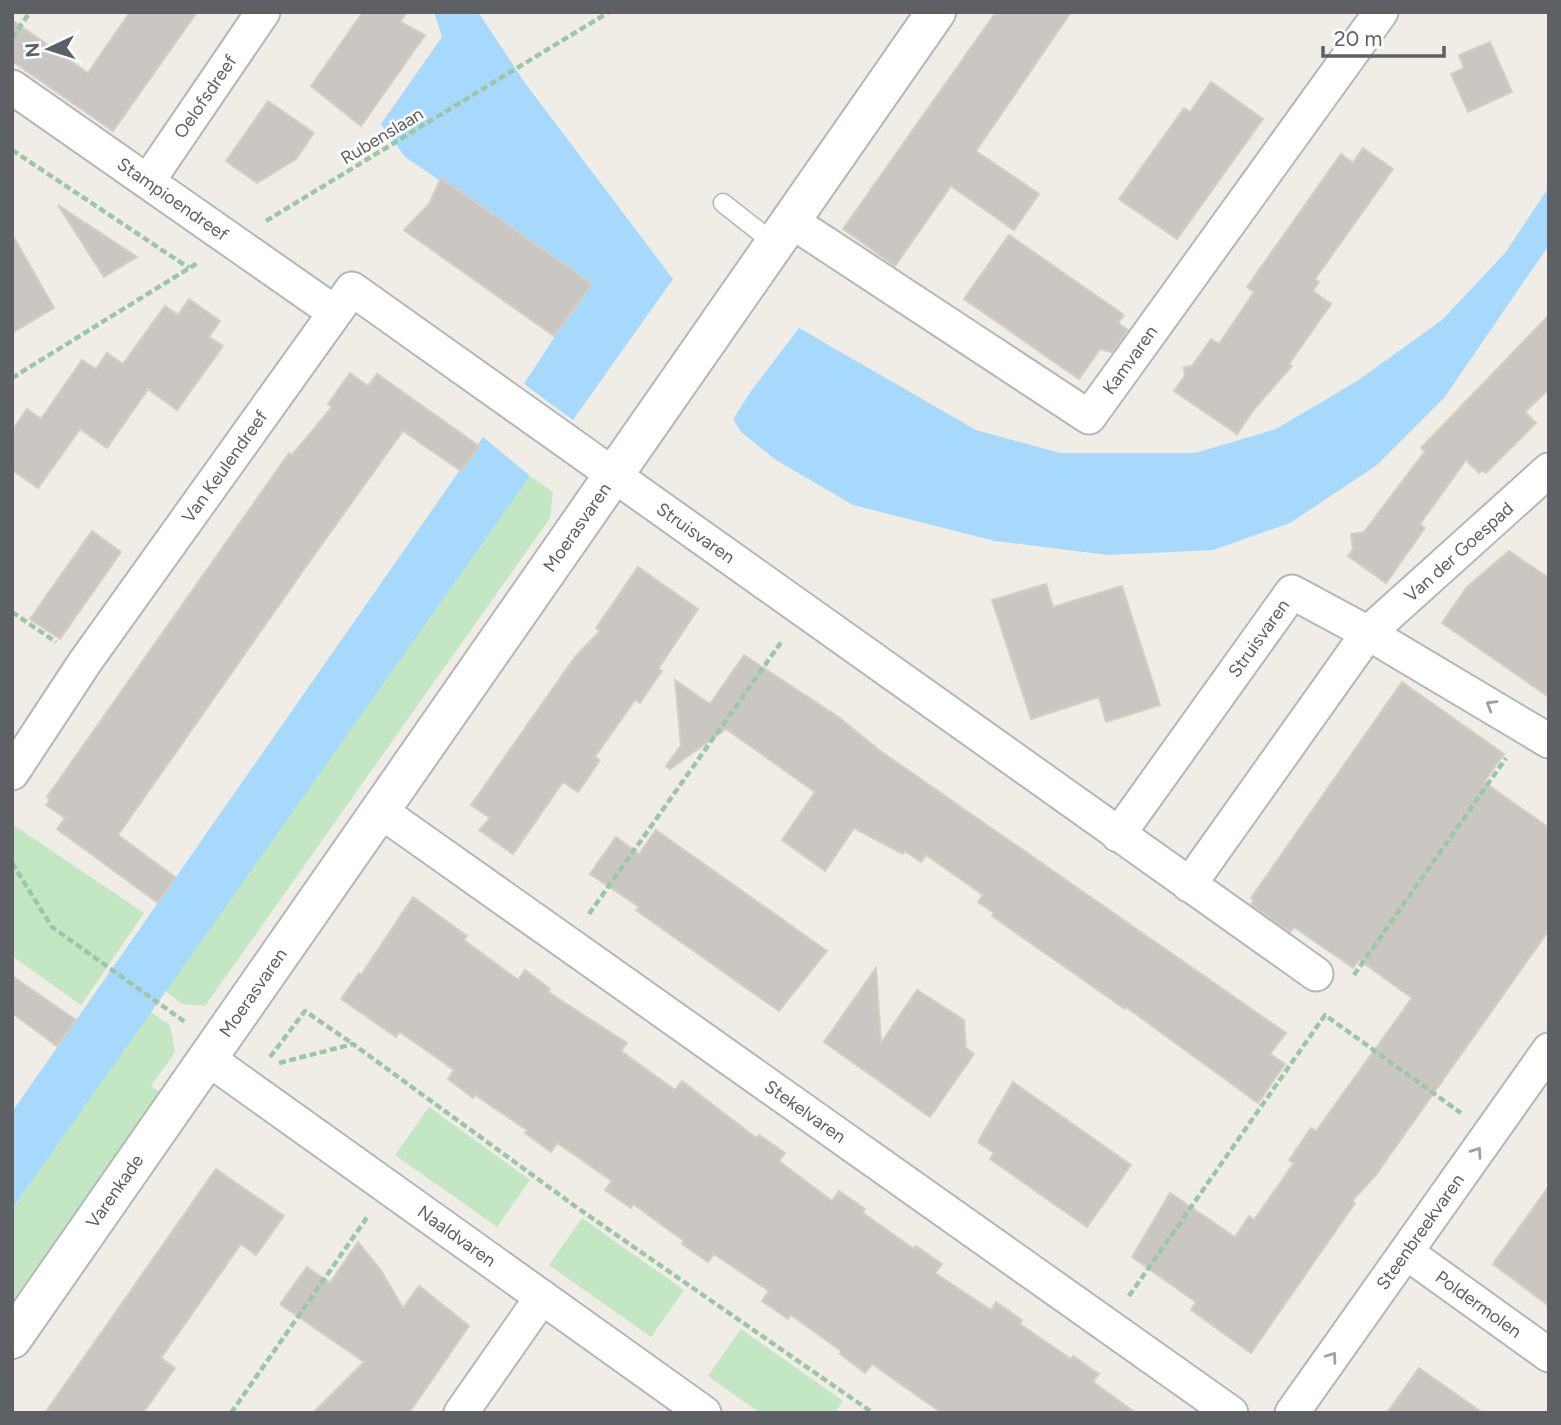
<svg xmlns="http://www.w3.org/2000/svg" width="1561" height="1425" font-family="Figtree,sans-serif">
  <rect width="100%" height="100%" fill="#efede5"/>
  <!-- green -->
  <g fill="#c3e6c3">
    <path d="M530,476L553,492L550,518L205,1006L182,1004L164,990Z"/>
    <path d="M12,824L144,913L81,1005L12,956Z"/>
    <path d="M149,1011L170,1025L175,1052L151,1086L159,1092L12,1302V1209Z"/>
    <path d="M429,1107L530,1180L497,1227L395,1155Z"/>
    <path d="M582,1218L684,1290L651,1337L549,1265Z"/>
    <path d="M741,1329L843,1401L835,1413H760L708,1376Z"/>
  </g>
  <!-- water -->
  <g fill="#a7d9fd">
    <path d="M434,12H478L525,83L673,279L573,420L524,384L590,282L405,157L381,124L442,37Z"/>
    <path d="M1549,187V245L1444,398L1377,465L1290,523L1213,550L1108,555L995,541L853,505L776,460L741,432L733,419L751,391L799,328L976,430L1060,453H1195L1276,429L1357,381L1442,320L1505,253Z"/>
    <path d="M483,437L530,476L12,1209V1112Z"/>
  </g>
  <!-- building -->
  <g fill="#cac7c2" stroke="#d4cec4" stroke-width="2">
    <path d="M130,12H197L113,131L12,61V20L88,73Z"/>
    <path d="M363,12H407L400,22L425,35L361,126L311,86Z"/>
    <path d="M996,12H1071L976,151L1039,194L1014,230L951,186L895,266L843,229Z"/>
    <path d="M1490,42L1512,92L1468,112L1451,74L1464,68L1459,55Z"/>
    <path d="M1211,82L1263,119L1177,239L1119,199L1184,108L1190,112Z"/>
    <path d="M268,101L314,133L296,159L257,183L226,161Z"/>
    <path d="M1363,148L1393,169L1315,279L1319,282L1313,291L1331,304L1289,364L1292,366L1255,408L1237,434L1174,391L1185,376L1184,367L1192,366L1211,339L1219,344L1254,292L1247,287L1341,154L1353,163Z"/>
    <path d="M441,178L592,284L554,336L404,230L429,204Z"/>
    <path d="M58,205L137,257L104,277Z"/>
    <path d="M12,234L54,308L12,333Z"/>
    <path d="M1009,235L1124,315L1118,323L1128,330L1112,352L1100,349L1079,379L964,299Z"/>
    <path d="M189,299L220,321L209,337L223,346L177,410L148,389L107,448L80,429L38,488L12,470V431L27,409L41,419L82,360L96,369L107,353L123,364L165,306L178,315Z"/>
    <path d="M1549,315V389L1525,412L1536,423L1486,473L1482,470L1479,473L1466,460L1420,524L1425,528L1386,583L1348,556L1353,549L1351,534L1364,532L1425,451L1421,448Z"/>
    <path d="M350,373L368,386L377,374L479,446L461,471L403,431L312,558L118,835L175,877L158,903L57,829L65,818L46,805L50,800L47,797L289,453L292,455L332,407L328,404Z"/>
    <path d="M92,531L121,552L60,639L30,619Z"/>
    <path d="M1509,551L1549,578V697L1442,623L1467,587Z"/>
    <path d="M638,567L698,609L658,669L662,671L640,703L635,700L595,757L600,760L578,792L563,782L513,854L479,830L490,818L471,805L575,657L600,631L596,628Z"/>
    <path d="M1046,584L1053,607L1122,586L1160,705L1106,722L1099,697L1031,719L992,600Z"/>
    <path d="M744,655L840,718L879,750L1286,1033L1270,1054L1285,1064L1258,1103L1126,1007L1125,1009L992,916L994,913L978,902L983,895L926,855L921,862L905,851L903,854L854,828L825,871L782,840L815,792L726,729L670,769L666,766L681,745L675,680L710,704Z"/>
    <path d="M1402,682L1504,754L1484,782L1549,828V930L1375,1176L1352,1201L1355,1203L1251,1353L1191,1310L1196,1302L1132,1257L1170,1193L1235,1237L1249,1216L1254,1220L1294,1163L1289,1160L1311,1128L1316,1131L1412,998L1359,960L1353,968L1294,927L1290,932L1251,904L1254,900L1251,898Z"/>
    <path d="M656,830L827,951L779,1011L636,910L639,907L590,874L616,837L639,854Z"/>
    <path d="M413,897L467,936L464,940L518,980L525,970L550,989L548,992L627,1043L621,1051L675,1090L682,1081L756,1138L759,1135L785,1153L779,1161L832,1201L839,1191L865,1209L863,1213L914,1249L916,1246L942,1264L935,1273L991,1310L996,1302L1022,1320L1020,1324L1071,1359L1073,1356L1099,1374L1093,1382L1136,1413H942L872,1364L865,1373L840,1354L841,1351L791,1315L788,1319L762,1301L769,1291L714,1254L708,1262L682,1244L684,1241L633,1204L631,1208L605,1190L612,1181L557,1143L551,1152L525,1133L527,1130L475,1095L473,1098L448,1079L454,1070L400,1032L396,1037L341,999L359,973L361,975Z"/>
    <path d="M876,968L881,1043L917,990L964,1020L966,1048L974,1054L930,1117L824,1042Z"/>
    <path d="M12,976L76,1020L57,1046L12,1013Z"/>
    <path d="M1013,1082L1131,1165L1087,1227L990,1159L994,1153L978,1142Z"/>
    <path d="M216,1169L284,1216L256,1255L241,1244L161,1358L175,1368L143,1413H45Z"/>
    <path d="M1549,1186V1306L1493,1264Z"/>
    <path d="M358,1242L380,1269L403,1308L419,1286L469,1326L409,1413H313L364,1362L280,1304L307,1267L330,1283Z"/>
    <path d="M1419,1368L1483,1413H1387Z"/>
  </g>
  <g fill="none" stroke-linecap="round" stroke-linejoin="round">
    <defs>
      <path id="service" d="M723,203L775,244"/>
      <g id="minor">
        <path id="s1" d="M12,87L334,312"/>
        <path id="s2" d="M148,181L263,12"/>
        <path id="s3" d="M791,221L1089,417L1381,12"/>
        <path d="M1549,470L1368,633L1549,741"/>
        <path id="s4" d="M12,773L85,662L352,289L1316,974"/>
        <path id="s5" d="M379,810L1231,1413"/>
        <path id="s6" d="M1118,835L1292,592L1368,633L1189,885"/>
        <path id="s7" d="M210,1060L704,1413"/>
        <path id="s8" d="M1407,1253L1549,1355"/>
        <path d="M461,1413L542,1297"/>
        <path id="s9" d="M1292,1413L1549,1050"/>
      </g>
      <g id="tertiary">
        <path id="s10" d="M12,1339L936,12"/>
      </g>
    </defs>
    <!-- service casing -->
    <use href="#service" stroke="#b3b6ba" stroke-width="21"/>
    <!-- minor casing -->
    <use href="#minor" stroke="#b3b6ba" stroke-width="37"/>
    <!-- tertiary casing -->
    <use href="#tertiary" stroke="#b3b6ba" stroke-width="42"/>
    <!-- path -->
    <g stroke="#9cc6a7" stroke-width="4.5" stroke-dasharray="7 3.5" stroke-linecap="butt">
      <path d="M12,38L30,12"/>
      <path d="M12,150L189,268"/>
      <path d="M266,221L609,12"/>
      <path d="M12,378L199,262"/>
      <path d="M12,612L56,642"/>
      <path d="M12,863L52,927L185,1022"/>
      <path d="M589,914L782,641"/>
      <path d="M1354,975L1506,758"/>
      <path d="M270,1057L305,1011L353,1044"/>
      <path d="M279,1063L353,1044L579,1209L873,1413"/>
      <path d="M1129,1296L1325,1015L1461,1113"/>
      <path d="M231,1413L368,1216"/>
    </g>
    <!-- service -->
    <use href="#service" stroke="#fff" stroke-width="18"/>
    <!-- minor -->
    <use href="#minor" stroke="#fff" stroke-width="33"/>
    <!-- tertiary -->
    <use href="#tertiary" stroke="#fff" stroke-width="38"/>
  </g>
  <!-- one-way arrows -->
  <defs><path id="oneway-chevron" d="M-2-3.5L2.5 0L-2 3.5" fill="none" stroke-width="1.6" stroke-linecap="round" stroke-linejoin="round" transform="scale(1.75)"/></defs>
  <g stroke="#9ea0a3">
    <use href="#oneway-chevron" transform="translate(1491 705) rotate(-149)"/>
    <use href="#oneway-chevron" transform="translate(1477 1152) rotate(-55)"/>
    <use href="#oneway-chevron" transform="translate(1332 1357) rotate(-54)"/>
  </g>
  <g text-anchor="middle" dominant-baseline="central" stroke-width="5" stroke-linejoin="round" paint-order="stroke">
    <!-- street labels -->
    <g font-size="18" fill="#5d6165" stroke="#fff">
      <text stroke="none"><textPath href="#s2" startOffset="102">Oelofsdreef</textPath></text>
      <text transform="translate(382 136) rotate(-31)">Rubenslaan</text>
      <text stroke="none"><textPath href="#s1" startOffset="196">Stampioendreef</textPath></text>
      <text stroke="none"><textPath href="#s3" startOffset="427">Kamvaren</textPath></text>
      <text stroke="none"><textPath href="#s4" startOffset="373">Van Keulendreef</textPath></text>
      <text stroke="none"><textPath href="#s10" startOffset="989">Moerasvaren</textPath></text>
      <text stroke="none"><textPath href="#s4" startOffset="1013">Struisvaren</textPath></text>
      <text transform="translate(1459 552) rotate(-42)">Van der Goespad</text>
      <text stroke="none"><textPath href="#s6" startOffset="242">Struisvaren</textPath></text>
      <text stroke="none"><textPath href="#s10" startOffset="422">Moerasvaren</textPath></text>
      <text stroke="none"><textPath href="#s5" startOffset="522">Stekelvaren</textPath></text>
      <text stroke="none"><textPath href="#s10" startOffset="180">Varenkade</textPath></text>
      <text stroke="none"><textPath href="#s9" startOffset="222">Steenbreekvaren</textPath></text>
      <text stroke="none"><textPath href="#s7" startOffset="303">Naaldvaren</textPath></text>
      <text stroke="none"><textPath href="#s8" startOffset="88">Poldermolen</textPath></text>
    </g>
  </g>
  <!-- border -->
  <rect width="1561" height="1425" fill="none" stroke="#5d6165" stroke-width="28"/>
  <!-- north arrow -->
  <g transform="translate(49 49) rotate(266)" stroke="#ffffff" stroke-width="5" paint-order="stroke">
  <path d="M0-5L12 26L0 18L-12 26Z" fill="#5d6165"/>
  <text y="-10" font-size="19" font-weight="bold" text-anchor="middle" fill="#5d6165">N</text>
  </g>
  <!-- scale -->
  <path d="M1323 46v10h121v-10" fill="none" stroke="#5d6165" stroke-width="3.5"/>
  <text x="1334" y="46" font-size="21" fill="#5d6165" stroke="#ffffff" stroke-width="5" paint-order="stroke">20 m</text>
</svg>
